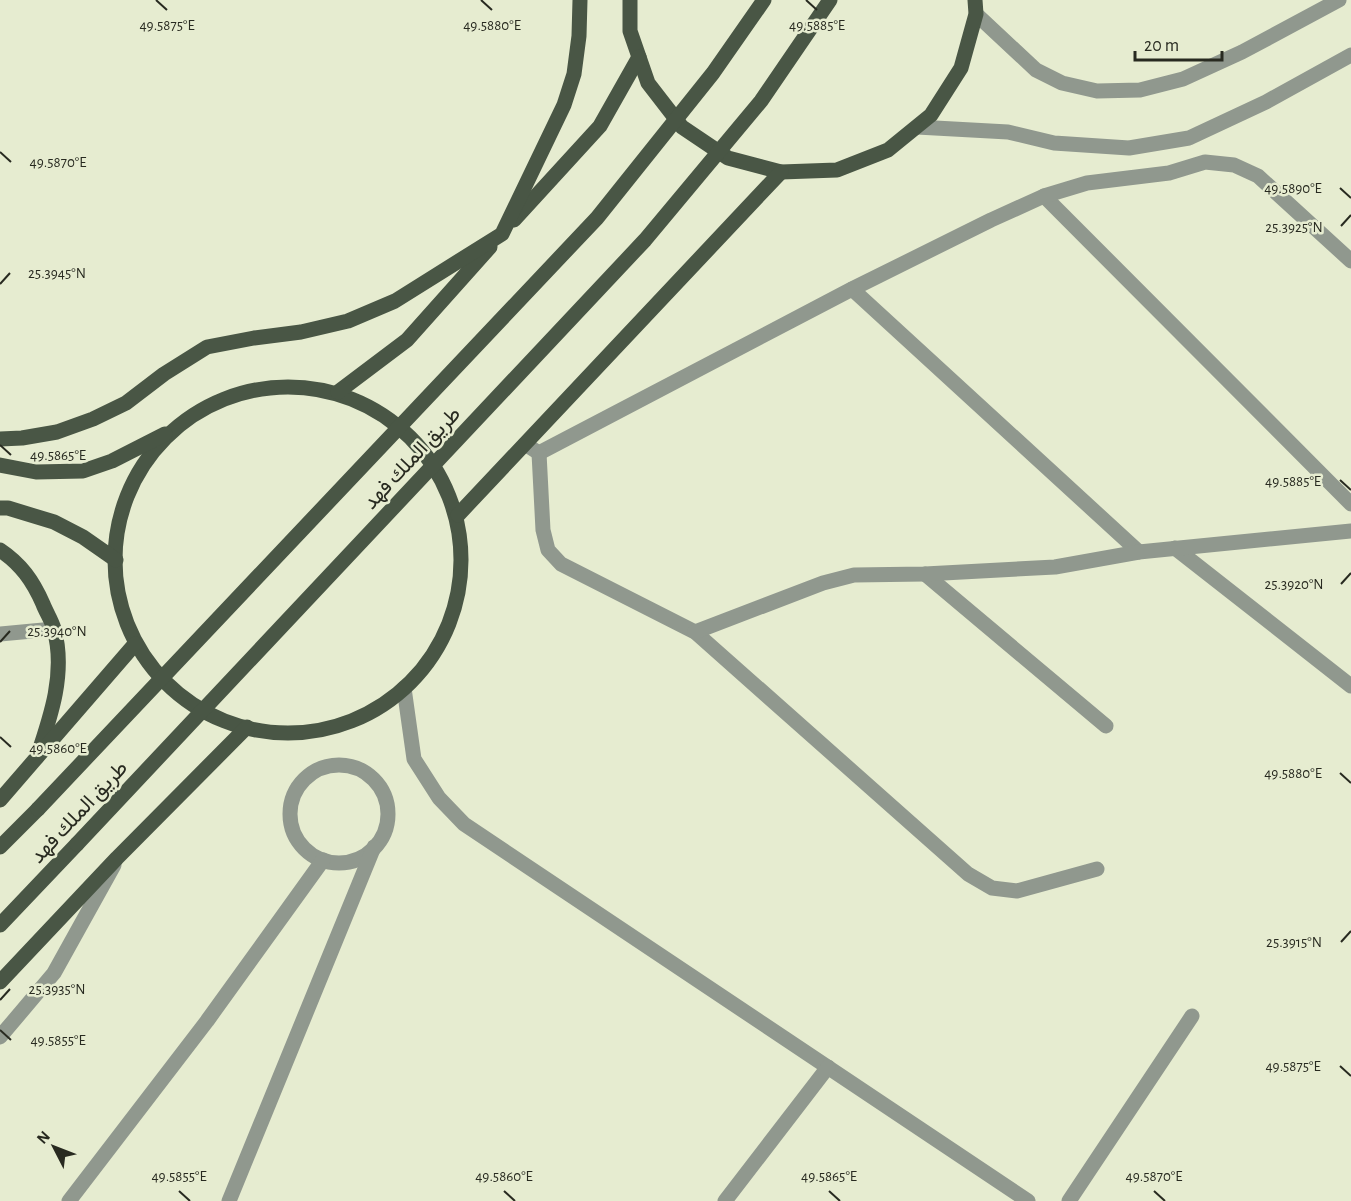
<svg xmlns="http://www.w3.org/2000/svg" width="1351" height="1201" font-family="'Alegreya Sans',Vazirmatn,sans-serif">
  <rect width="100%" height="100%" fill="#e6ecd0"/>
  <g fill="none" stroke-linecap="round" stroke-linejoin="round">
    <!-- minor -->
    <g stroke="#90988e" stroke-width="15">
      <path d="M976,14L1036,70L1062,83L1097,91L1140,90L1183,79L1242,52L1339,0"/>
      <path d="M917,127L1008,132L1054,143L1129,148L1189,138L1266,102L1351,55"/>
      <path d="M1044,196L1351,504"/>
      <path d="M852,289L1139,552"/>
      <path d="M525,444L539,453L852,289L991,220L1044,196L1087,183L1169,173L1205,162L1234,165L1258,176L1351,261"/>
      <path d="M539,453L543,530L548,550L561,564L695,632L968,874L992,888L1017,891L1097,869"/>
      <path d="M1175,548L1351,686"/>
      <path d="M925,574L1106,726"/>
      <path d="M695,632L823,583L854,575L925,574L1055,567L1139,552L1351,531"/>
      <path d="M0,634L54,629"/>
      <path d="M404,688L414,759L439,798L464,824L1028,1201"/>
      <circle cx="339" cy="814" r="49"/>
      <path d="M0,1037L54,973L114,865"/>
      <path d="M69,1201L207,1021L323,860"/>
      <path d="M229,1201L374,847"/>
      <path d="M725,1201L828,1067"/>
      <path d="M1069,1201L1192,1016"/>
    </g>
    <!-- major -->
    <g stroke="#495645" stroke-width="15">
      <path d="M630,0V31L648,83L682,127L728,158L781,172L837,170L888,150L931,115L961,68L976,14L975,0"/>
      <path d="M514,220L600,126L639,57"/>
      <circle cx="288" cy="560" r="173"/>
      <path d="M338,392L407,340L490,247"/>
      <path d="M0,439L22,438L57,432L93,419L126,403L164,374L207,347L254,338L301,332L348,321L395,301L502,234L564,105L574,74L579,36L580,0"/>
      <path d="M0,465L36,472L83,471L112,461L165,434"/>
      <path d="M0,508H8L54,522L83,537L116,560"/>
      <path d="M458,515L781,172"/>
      <path d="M0,550C21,564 33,581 43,604C46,612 52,621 54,629C66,672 51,716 37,757"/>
      <path d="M0,800L135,644"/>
      <path d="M0,847L38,809"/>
      <path d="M0,925L77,844"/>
      <path d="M0,982L117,858L247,727"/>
    </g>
    <!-- major-bridge -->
    <g stroke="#495645" stroke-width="15">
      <path d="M38,809L597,218L713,73L764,0"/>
      <path d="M77,844L645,240L761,101L830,0"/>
    </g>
  </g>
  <!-- ticks -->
  <path fill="none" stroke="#282a20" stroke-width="2" d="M156,0L167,10M481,0L492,10M806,0L817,10M0,152L11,162M1340,188L1351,198M1341,226L1351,215M0,284L10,273M0,445L11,455M1340,480L1351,490M1341,584L1351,573M0,642L10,631M0,737L11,747M1340,773L1351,783M1341,942L1351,931M0,1000L10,989M0,1030L11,1040M1340,1066L1351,1076M179,1191L190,1201M504,1191L515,1201M829,1191L840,1201M1154,1191L1165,1201"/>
  <g text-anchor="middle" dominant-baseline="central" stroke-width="5" stroke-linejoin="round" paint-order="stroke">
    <!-- street labels -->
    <g font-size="21" fill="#282a20" stroke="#e6ecd0">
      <text transform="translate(412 458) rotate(-47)">طريق الملك فهد</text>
      <text transform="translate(79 812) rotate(-47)">طريق الملك فهد</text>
    </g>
  </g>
  <g font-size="15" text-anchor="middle" fill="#282a20" stroke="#e6ecd0" stroke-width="5" stroke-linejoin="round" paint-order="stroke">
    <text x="167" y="30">49.5875°E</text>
    <text x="492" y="30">49.5880°E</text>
    <text x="817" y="30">49.5885°E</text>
    <text x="58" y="167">49.5870°E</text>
    <text x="1293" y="193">49.5890°E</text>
    <text x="1294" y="232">25.3925°N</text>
    <text x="57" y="278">25.3945°N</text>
    <text x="58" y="460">49.5865°E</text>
    <text x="1293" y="486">49.5885°E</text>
    <text x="1294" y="589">25.3920°N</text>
    <text x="57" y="636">25.3940°N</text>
    <text x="58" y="753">49.5860°E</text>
    <text x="1293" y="778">49.5880°E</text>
    <text x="1294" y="947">25.3915°N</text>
    <text x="57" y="994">25.3935°N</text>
    <text x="58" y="1045">49.5855°E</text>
    <text x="1293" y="1071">49.5875°E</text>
    <text x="179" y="1181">49.5855°E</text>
    <text x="504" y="1181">49.5860°E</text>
    <text x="829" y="1181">49.5865°E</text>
    <text x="1154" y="1181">49.5870°E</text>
  </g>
  <!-- north arrow -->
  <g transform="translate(54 1147) rotate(312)" stroke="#e6ecd0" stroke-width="4.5" paint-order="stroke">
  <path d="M0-4.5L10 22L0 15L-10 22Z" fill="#282a20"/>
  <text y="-9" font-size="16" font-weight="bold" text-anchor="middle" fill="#282a20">N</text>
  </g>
  <!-- scale -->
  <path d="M1135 51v9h87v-9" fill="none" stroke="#282a20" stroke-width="3"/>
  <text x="1144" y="51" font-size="18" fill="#282a20" stroke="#e6ecd0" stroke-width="4.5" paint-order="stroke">20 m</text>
</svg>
